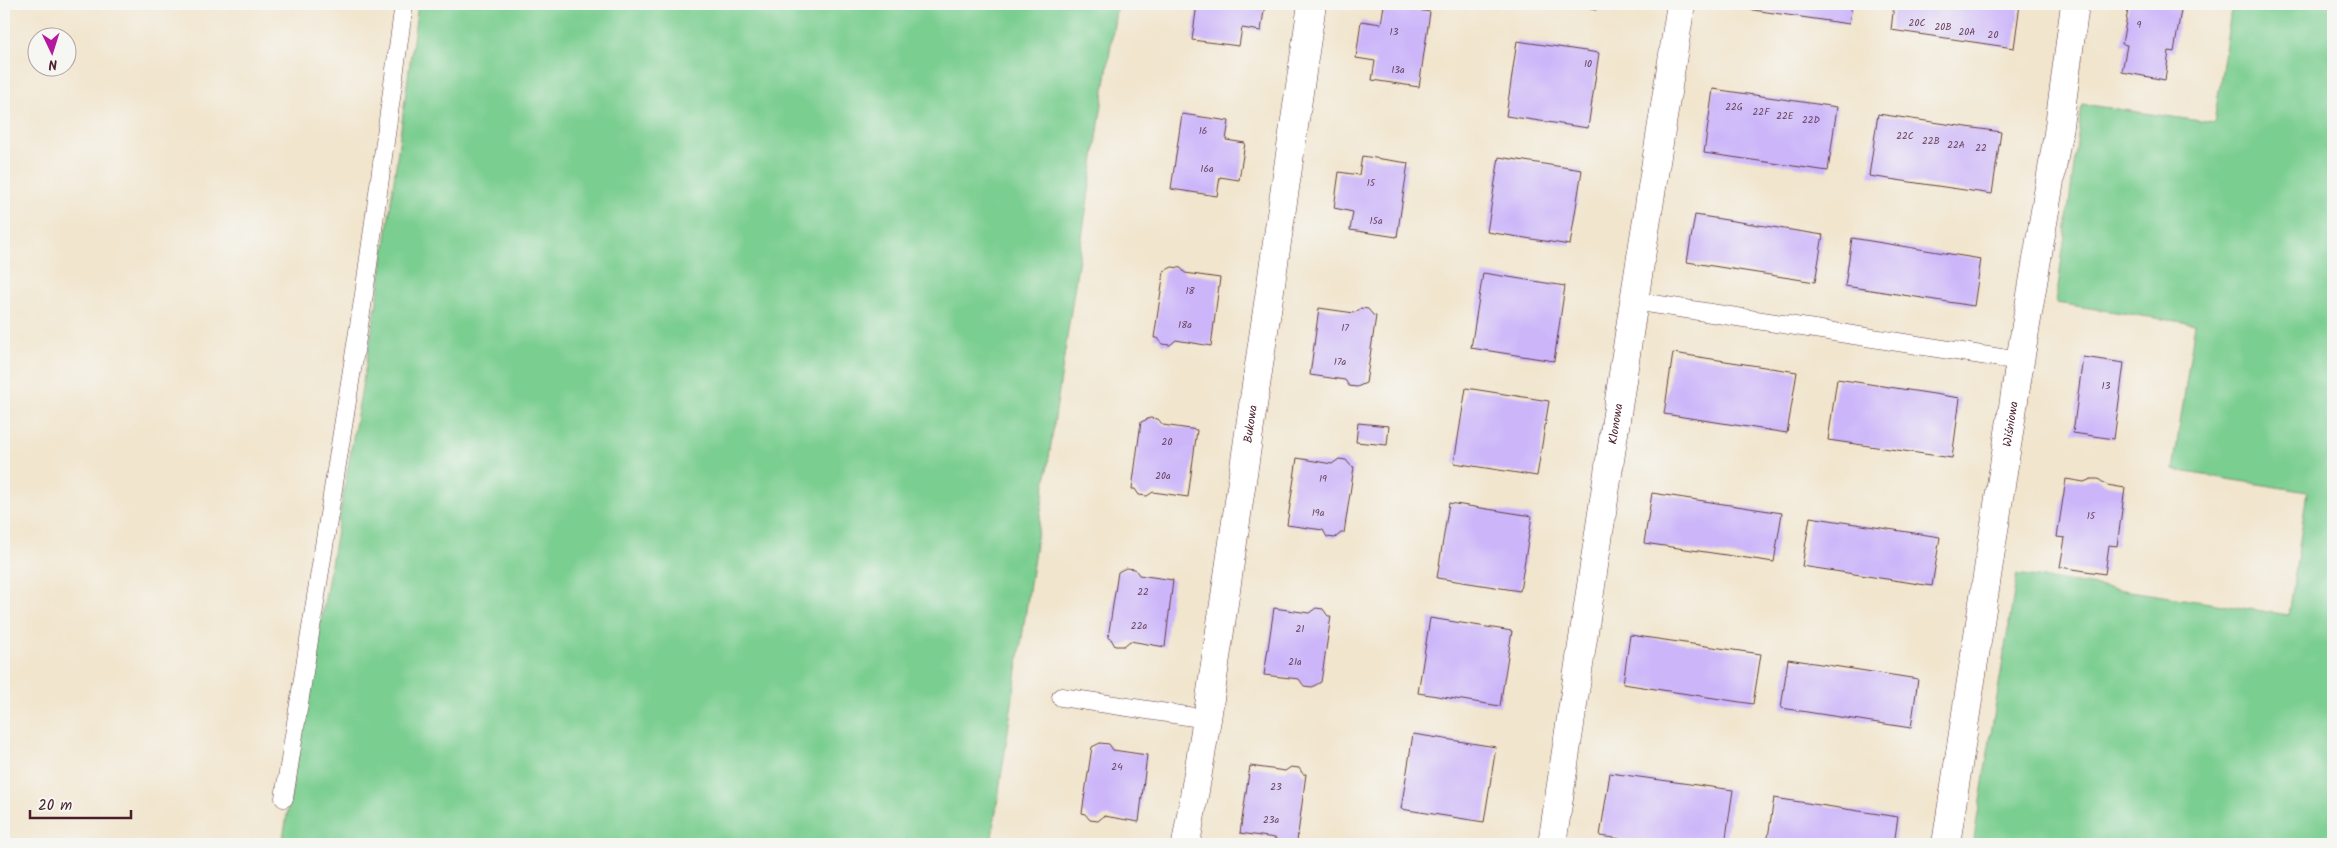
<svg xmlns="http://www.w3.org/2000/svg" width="2337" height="848" font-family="Kalam,sans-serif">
  <rect width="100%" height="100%" fill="#f6f6f2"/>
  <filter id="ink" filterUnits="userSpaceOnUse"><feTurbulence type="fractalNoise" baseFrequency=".02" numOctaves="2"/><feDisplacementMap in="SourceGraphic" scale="10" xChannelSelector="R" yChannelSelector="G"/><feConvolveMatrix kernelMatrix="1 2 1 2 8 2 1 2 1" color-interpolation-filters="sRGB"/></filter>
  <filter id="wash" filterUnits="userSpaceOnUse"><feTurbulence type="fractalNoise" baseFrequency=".0096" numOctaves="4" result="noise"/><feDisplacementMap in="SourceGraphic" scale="20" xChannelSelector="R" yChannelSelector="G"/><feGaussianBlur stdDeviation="1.12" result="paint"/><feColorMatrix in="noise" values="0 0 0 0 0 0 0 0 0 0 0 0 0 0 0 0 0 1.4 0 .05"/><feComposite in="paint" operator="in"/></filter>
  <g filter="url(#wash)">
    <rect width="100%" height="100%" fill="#f1e5cd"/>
    <!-- green -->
    <g fill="#7ace90" stroke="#62765e">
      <path d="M418,4H1117L991,844H282L379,290Z"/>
      <path d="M2232,4H2333V844H1973L2017,574L2289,615L2307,492L2173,470L2195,324L2056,303L2082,104L2214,123Z"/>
    </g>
    <g id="blocks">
      <!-- building -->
      <g fill="#ccb6f9">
        <path d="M1197,4H1265L1261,31L1242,28L1239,46L1192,40Z"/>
        <path d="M1564,4H1597L1596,10Z"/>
        <path d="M1726,4H1852L1849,24L1726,6Z"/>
        <path d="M1894,4H2020L2014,48L1891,30Z"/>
        <path d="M2129,4H2182L2174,52L2169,51L2165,80L2122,72L2127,45L2122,44Z"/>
        <path d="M1384,5L1430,12L1419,87L1372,80L1375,61L1356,58L1361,21L1381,24Z"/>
        <path d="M1517,41L1599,53L1588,128L1506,116Z"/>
        <path d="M1713,89L1837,107L1828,171L1704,153Z"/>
        <path d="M1182,114L1229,121L1226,140L1245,143L1239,180L1220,177L1217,196L1171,189Z"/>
        <path d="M1878,114L2001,132L1992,194L1869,176Z"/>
        <path d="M1362,156L1408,163L1397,237L1350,230L1353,212L1334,208L1339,172L1359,175Z"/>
        <path d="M1499,157L1582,170L1570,245L1487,232Z"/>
        <path d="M1695,215L1823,235L1815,282L1687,262Z"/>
        <path d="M1852,238L1981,259L1974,306L1845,286Z"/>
        <path d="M1172,267L1181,268L1185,273L1220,278L1211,346L1176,340L1170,345L1162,344L1158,338H1154L1164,271Z"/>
        <path d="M1483,273L1565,286L1554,361L1471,348Z"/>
        <path d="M1319,308L1354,313L1361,308L1368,309L1373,315L1376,316L1366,383L1357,387L1349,386L1345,380L1310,375Z"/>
        <path d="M1673,353L1797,372L1787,433L1664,414Z"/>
        <path d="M2083,357L2124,363L2114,439L2073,433Z"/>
        <path d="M1837,379L1960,398L1952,458L1828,440Z"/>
        <path d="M1466,388L1549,401L1537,476L1454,463Z"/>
        <path d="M1150,418L1158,419L1163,425L1197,430L1188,497L1153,492L1147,496L1139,495L1135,489H1132L1141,422Z"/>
        <path d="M1358,423L1389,426L1387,445L1356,442Z"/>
        <path d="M1297,458L1332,464L1339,459L1346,460L1351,466L1354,467L1344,533H1341L1335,538L1327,537L1323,530L1287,525Z"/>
        <path d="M2066,479L2084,482L2091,479H2098L2107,485L2125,488L2117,546L2109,545L2105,574L2060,567L2065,538L2057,537Z"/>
        <path d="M1652,493L1782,513L1774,562L1644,543Z"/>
        <path d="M1449,503L1532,516L1520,591L1437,578Z"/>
        <path d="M1810,517L1940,537L1932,586L1802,566Z"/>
        <path d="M1126,568L1135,569L1139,575L1173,580L1165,647L1130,641L1124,646H1115L1111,639L1108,638L1118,572Z"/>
        <path d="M1274,608L1309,613L1316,608L1323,609L1328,616H1331L1321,682L1312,687L1304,686L1299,679L1264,675Z"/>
        <path d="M1430,618L1512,631L1500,706L1418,693Z"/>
        <path d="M1630,635L1761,654L1753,704L1623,684Z"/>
        <path d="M1788,659L1918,679L1911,728L1781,708Z"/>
        <path d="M1413,734L1496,747L1484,822L1401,809Z"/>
        <path d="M1100,743L1109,744L1113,750L1147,755L1139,822L1104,816L1098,821L1090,820L1085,814L1082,813L1092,747Z"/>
        <path d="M1250,766L1285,771L1291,767L1299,768L1303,774H1306L1297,841L1293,840L1289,844H1280L1275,838L1240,833Z"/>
        <path d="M1610,773L1733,790L1725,844H1657L1600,836Z"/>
        <path d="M1774,798L1898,817L1894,844H1767Z"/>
      </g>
    </g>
  </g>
  <g filter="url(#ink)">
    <use href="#blocks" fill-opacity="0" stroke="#633d43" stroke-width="1"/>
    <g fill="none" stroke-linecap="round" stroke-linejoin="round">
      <defs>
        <g id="lane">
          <path d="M1634,301L2020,361"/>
          <path d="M1061,697L1207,719"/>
          <path d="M284,798L364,294L404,4"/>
        </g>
        <g id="street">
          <path id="s1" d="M1186,844L1207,719L1312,4"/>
          <path id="s2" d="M1552,844L1634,301L1681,4"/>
          <path id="s3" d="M1946,844L2020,361L2058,133L2075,4"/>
        </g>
      </defs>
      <!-- lane casing -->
      <use href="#lane" stroke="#633d43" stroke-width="19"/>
      <!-- street casing -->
      <use href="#street" stroke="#633d43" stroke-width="29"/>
      <!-- lane -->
      <use href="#lane" stroke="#fff" stroke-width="18"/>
      <!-- street -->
      <use href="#street" stroke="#fff" stroke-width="28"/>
    </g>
  </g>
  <g text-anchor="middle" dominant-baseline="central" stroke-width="4.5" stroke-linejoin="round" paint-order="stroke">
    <!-- number labels -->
    <g font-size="10" fill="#6a455e">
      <text x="1917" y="23">20C</text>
      <text x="2139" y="25">9</text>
      <text x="1943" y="27">20B</text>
      <text x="1394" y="32">13</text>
      <text x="1967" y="32">20A</text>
      <text x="1993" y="35">20</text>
      <text x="1588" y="64">10</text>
      <text x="1398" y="70">13a</text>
      <text x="1734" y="107">22G</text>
      <text x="1761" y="112">22F</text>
      <text x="1785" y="116">22E</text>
      <text x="1811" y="120">22D</text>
      <text x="1203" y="131">16</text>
      <text x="1905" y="136">22C</text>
      <text x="1931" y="141">22B</text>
      <text x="1956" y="145">22A</text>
      <text x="1981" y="148">22</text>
      <text x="1207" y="169">16a</text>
      <text x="1371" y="183">15</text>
      <text x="1376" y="221">15a</text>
      <text x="1190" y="291">18</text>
      <text x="1185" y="325">18a</text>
      <text x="1345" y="328">17</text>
      <text x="1340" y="362">17a</text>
      <text x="2106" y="386">13</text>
      <text x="1167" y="442">20</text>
      <text x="1163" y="476">20a</text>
      <text x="1323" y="479">19</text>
      <text x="1318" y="513">19a</text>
      <text x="2091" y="516">15</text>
      <text x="1143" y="592">22</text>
      <text x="1139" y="626">22a</text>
      <text x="1300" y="629">21</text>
      <text x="1295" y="662">21a</text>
      <text x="1117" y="767">24</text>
      <text x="1276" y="787">23</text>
      <text x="1271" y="820">23a</text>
    </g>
    <!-- street labels -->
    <g font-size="12" fill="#4a1f2b" stroke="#f6f6f2">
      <text stroke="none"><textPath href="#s1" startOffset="425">Bukowa</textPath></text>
      <text stroke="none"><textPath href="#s2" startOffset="425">Klonowa</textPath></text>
      <text stroke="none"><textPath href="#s3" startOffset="425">Wiśniowa</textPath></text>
    </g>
  </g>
  <!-- margin -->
  <rect width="2337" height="848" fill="none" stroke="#f6f6f2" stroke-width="20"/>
  <!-- north arrow -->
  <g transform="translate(52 52) rotate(176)"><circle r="24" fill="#f6f6f2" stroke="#b1a0a2"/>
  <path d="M0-4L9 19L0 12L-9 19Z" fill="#b5179e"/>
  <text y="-8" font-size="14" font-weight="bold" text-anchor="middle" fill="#4a1f2b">N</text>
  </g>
  <!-- scale -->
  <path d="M30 810v8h101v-8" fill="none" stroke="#4a1f2b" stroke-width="2.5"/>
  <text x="38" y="810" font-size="15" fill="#4a1f2b" stroke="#f6f6f2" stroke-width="4" paint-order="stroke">20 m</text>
</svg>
